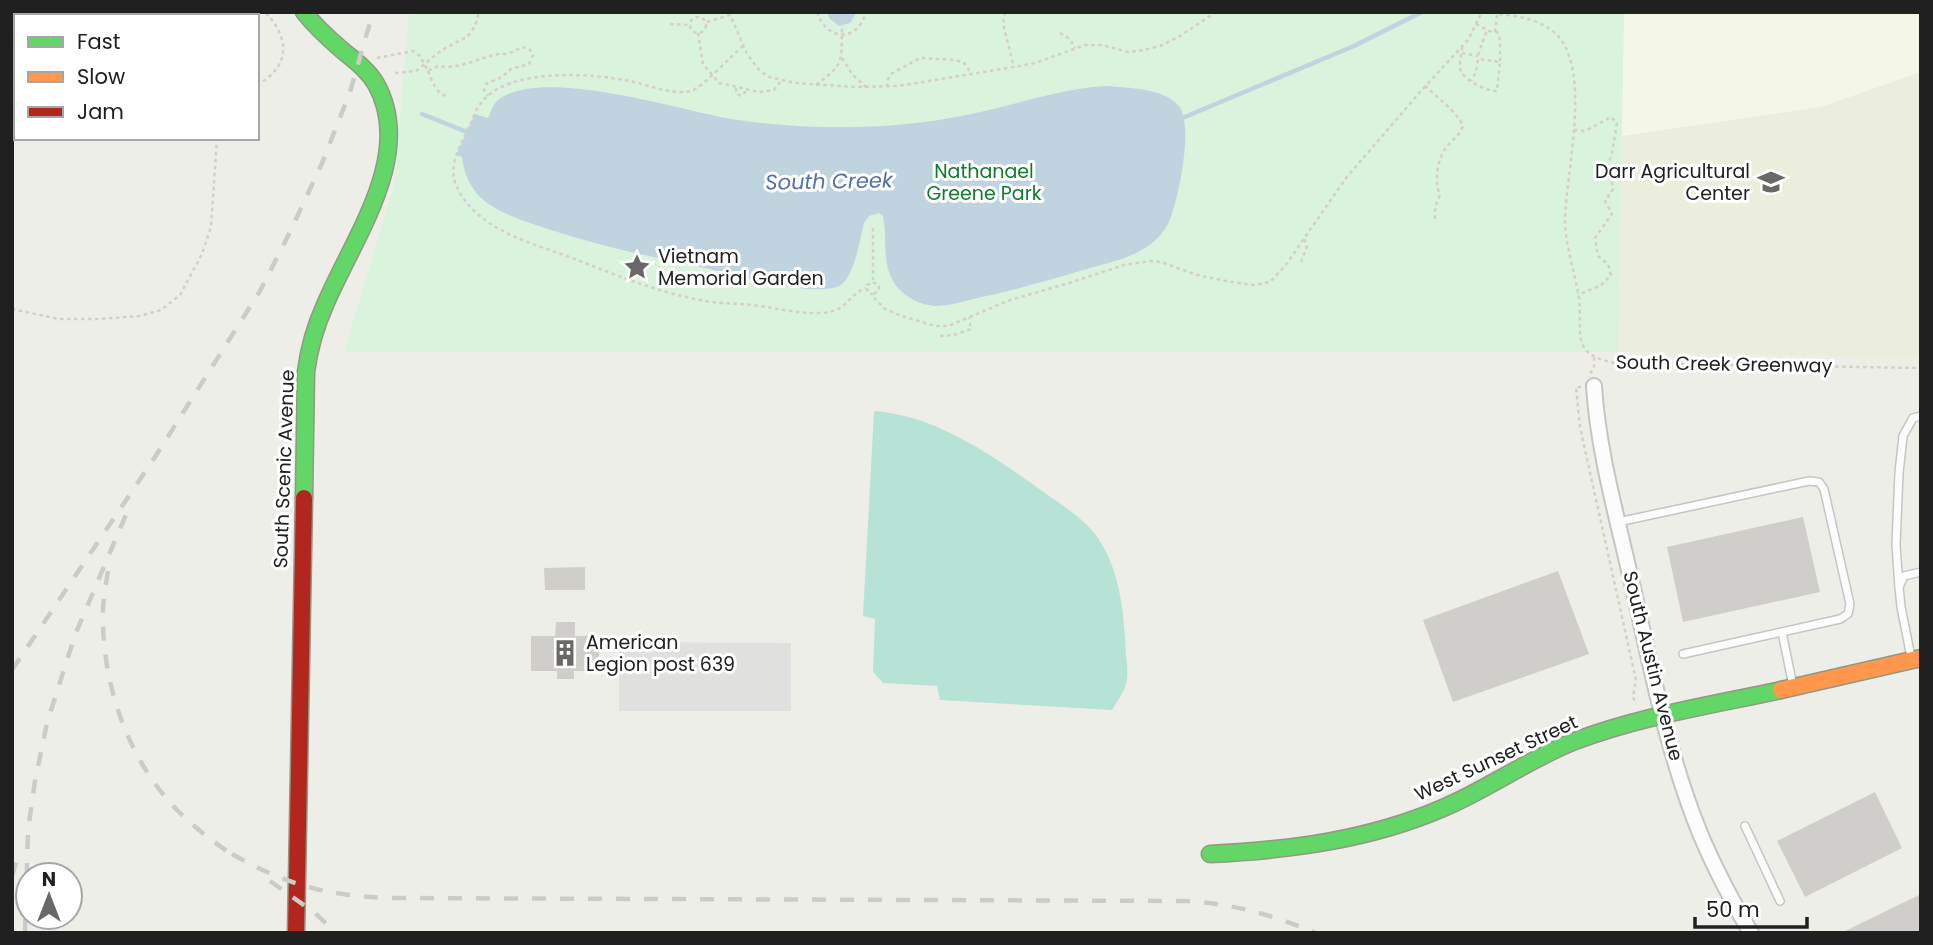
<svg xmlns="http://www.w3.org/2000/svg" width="1933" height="945" font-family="Poppins,sans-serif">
  <rect width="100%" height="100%" fill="#eeeee9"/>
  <!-- education -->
  <path fill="#f4f6e6" d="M1624,12H1921V357L1618,352Z"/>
  <!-- farmland -->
  <path fill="#ebeddd" d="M1921,72V358L1618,352L1622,136L1821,107Z"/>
  <!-- grass -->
  <path fill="#d6eaca" d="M12,12H220L214,16H16V37L12,36Z"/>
  <!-- park -->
  <path fill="#d9f3dd" d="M409,12H1624L1618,352H344L394,185Z"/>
  <!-- pitch -->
  <path fill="#b7e3d7" d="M874,411C939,416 994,457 1045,493C1064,507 1084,518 1098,538C1121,572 1124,615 1126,655C1127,665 1129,678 1125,687C1122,695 1116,703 1112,710L940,700L937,686L883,683L873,672L875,619L863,616Z"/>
  <!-- parking -->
  <path fill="#e0e0de" d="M619,642L791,643V711H619Z"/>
  <!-- water -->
  <g fill="#bfd4df">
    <path d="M827,12H857L850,23L839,26L830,19Z"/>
    <path d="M1107,86C1129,88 1162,88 1178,105C1195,122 1178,204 1168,224C1158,243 1140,252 1122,259C1075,272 1029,287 982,297C967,300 951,306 935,306C921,305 907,298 898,288C880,267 888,239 883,216L879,213L869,216L864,223C860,239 854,279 839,286C811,298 727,273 697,266C647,256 599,246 551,230C529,223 506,216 487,203C472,192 464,175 462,157L456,155L475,114L488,118C491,112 493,104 498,100C542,65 684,112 738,120C816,131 895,130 971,114C1016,105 1061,88 1107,86Z"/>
  </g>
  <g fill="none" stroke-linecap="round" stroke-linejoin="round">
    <!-- stream -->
    <g stroke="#bfd4df" stroke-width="4.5">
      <path d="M12,36L16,37"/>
      <path d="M422,114L472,134"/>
      <path d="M1180,119L1354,46L1422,12"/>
    </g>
  </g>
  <!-- building -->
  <g fill="#cfceca">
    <path d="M1803,517L1820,592L1683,622L1667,547Z"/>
    <path d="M585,567V590H545L544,568Z"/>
    <path d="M1558,571L1589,654L1453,702L1423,620Z"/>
    <path d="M556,622H575V636H599V671H574V679H557V671H531V636H555Z"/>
    <path d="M1875,792L1902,848L1805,897L1777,841Z"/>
    <path d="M1921,894V933H1841Z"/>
  </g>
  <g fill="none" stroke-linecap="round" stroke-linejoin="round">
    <defs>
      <g id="lane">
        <path d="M1618,522L1809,481L1819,482L1824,489L1850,604L1848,614L1840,619L1683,654"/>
        <path d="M1899,587L1896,545L1899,473L1903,436L1913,418L1921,416"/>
        <path d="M1782,632L1793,686"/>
        <path d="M1911,657L1901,607L1899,587L1904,576L1921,572"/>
        <path d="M1745,826L1780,901"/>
      </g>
      <path id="street" d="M1594,386C1598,450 1616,513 1630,575C1649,656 1664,739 1694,818C1709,858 1729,896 1751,933"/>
      <g id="fast">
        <path d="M304,498L306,372C309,349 315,327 325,305C352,240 416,155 376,84C368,70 354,60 342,50C328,38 315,26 304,12"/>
        <path d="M1210,854C1290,850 1369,840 1443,808C1488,789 1529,759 1575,741C1641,716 1712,705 1781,690"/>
      </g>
      <path id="slow" d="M1781,690L1921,658"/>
      <path id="jam" d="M296,933L304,498"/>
    </defs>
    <!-- lane casing -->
    <use href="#lane" stroke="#c5c5c3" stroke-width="10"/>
    <!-- street casing -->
    <use href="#street" stroke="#c5c5c3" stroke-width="18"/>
    <!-- fast casing -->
    <use href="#fast" stroke="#939882" stroke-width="19"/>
    <!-- slow casing -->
    <use href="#slow" stroke="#939882" stroke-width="19"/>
    <!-- jam casing -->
    <use href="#jam" stroke="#939882" stroke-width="19"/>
    <!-- path -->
    <g stroke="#d7cdc9" stroke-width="2.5" stroke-dasharray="3.5 3.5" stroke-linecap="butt">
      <path d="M729,12L747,54L760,71L769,77L795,83L855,87L898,86L1014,67L1035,63L1085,45H1102L1128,52L1144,50L1160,46L1180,36L1216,12"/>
      <path d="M817,12C826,41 858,43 866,12"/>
      <path d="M1005,12L1003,24L1014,67"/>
      <path d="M1493,12C1499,15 1502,14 1508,15C1525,17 1546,23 1557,35C1592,71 1566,173 1565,219C1565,245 1575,272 1579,298C1583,334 1569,354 1615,363L1921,368"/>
      <path d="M217,16L219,12"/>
      <circle cx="698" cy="25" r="8"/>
      <path d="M707,22L730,15"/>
      <path d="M670,24L690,25"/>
      <path d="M1476,24L1489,31L1497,32L1500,40V62"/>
      <path d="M1495,32L1497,15"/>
      <path d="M698,33L703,64L719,83L759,92L774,90L781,81"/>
      <path d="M1060,33L1070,39L1075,48"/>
      <path d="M743,46C732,55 702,88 691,91C672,95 651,86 634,82C595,73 509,67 482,102C476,108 473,118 470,125C461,144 448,164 456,185C476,231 533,243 575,259C618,276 660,293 705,301C721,304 737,303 753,305C776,308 798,314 821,313C848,312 848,294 866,288"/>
      <path d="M1462,47C1462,55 1458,65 1461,71C1466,82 1487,91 1497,91L1500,62L1478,59L1476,72L1471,81"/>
      <path d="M1462,53L1478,56"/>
      <path d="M1478,55L1487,30"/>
      <path d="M257,58L258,59"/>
      <path d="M377,58L413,51L420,56L428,71L438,66C459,70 478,58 498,54C502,53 504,55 509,53C517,51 520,46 529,48L533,55L529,64L511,69L502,77L486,84L484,90L488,96"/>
      <path d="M842,58L852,74L866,87"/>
      <path d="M428,71C432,81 436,93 446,96"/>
      <path d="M395,73L416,71L442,50L468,36L475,26L479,12"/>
      <path d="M257,85C291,66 290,38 265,12"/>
      <path d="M816,85C845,63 841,63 842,28"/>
      <path d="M1425,86C1437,97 1457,112 1463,126C1459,137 1451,140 1445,149C1437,162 1434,181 1440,195L1435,207V220"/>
      <path d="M887,87V81L891,74L920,58L954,60L963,62L967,66L970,73"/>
      <path d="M736,88V93L741,96L747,90"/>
      <path d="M1574,130L1585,131L1611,117L1617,123L1612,153L1605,174L1611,180L1613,189L1605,201L1612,214L1595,238L1598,256L1608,264L1611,275L1601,285L1578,295"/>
      <path d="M873,228V280"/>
      <path d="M1301,262L1307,246L1304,239"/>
      <path d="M874,294L879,290V286L873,282L867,285L866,288L870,294H874L875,299L885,309L902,316L935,326H948L1010,300L1069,283L1124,265L1150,261L1161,262L1197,275L1231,282L1254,285L1270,282L1285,266L1346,178L1420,92L1468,40L1482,12"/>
      <path d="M12,309L59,319H99L140,316L161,310L180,295L202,254L211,227L217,138"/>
      <path d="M940,336L954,335L971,329L969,318"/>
      <path d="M1590,373L1594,369V356"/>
      <path d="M1581,387H1576L1580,427L1636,680L1633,697L1636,704"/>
    </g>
    <!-- lane -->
    <use href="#lane" stroke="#fcfcfc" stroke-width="7"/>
    <!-- street -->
    <use href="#street" stroke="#fcfcfc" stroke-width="14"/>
    <!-- fast -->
    <use href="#fast" stroke="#63d668" stroke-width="16"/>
    <!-- slow -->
    <use href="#slow" stroke="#ff974d" stroke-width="16"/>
    <!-- jam -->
    <use href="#jam" stroke="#b3261e" stroke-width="16"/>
    <!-- rail -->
    <g stroke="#cbcbca" stroke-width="4.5" stroke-dasharray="14 14" stroke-linecap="butt">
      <path d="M108,571C105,589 102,607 103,625C105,693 131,764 179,812C197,830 217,844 238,859"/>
      <path d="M12,670L155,457L260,291L291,230L323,161L350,92L373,12"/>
      <path d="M232,854C287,885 324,895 387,898L1187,901C1234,904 1273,915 1316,933"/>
      <path d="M12,876L20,849"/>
      <path d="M270,881L315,913L336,933"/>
      <path d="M25,933L28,830L35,781L47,723L75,635L128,510"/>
    </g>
  </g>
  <!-- icons -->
  <defs>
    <symbol id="university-bare" viewBox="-9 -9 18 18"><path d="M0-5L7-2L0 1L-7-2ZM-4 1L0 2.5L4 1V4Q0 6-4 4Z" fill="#686866" stroke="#fff" stroke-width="2.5" paint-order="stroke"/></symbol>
    <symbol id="sight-bare" viewBox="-9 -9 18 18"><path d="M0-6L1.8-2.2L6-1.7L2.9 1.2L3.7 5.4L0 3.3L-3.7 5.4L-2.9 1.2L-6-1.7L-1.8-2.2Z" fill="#686866" stroke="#fff" stroke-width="2.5" paint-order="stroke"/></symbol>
    <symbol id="building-bare" viewBox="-9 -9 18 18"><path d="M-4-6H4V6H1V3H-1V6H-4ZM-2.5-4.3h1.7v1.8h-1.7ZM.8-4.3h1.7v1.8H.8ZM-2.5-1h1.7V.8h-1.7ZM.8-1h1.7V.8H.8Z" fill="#686866" stroke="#fff" stroke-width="2.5" paint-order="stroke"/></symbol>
  </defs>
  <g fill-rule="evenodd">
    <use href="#university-bare" x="1752" y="163" width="38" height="38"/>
    <use href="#sight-bare" x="618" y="248" width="38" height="38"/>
    <use href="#building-bare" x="546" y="634" width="38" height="38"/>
  </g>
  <g text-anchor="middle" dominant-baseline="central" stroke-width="6" stroke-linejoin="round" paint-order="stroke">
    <!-- park labels -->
    <g font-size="19" fill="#127a2b" stroke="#fff">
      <text x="984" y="171">Nathanael<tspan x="984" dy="22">Greene Park</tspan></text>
    </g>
    <!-- poi labels -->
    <g font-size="19" fill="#202020" stroke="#fff" text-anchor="start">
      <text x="1750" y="171" text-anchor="end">Darr Agricultural<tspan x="1750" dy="22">Center</tspan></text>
      <text x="658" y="256">Vietnam<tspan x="658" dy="22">Memorial Garden</tspan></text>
      <text x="586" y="642">American<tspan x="586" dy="22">Legion post 639</tspan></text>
    </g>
    <!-- street labels -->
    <g font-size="19" fill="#202020" stroke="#fff">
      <text transform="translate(1724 364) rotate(1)">South Creek Greenway</text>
      <text transform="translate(284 469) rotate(-88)">South Scenic Avenue</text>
      <text transform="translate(1653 666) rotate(76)">South Austin Avenue</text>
      <text transform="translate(1496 758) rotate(-25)">West Sunset Street</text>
    </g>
    <!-- water labels -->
    <g font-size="21" font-style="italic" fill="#5170ab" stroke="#fff">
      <text transform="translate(829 181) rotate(-1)">South Creek</text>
    </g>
  </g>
  <!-- border -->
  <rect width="1933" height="945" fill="none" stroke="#202020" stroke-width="28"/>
  <!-- legend -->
  <rect x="14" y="14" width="245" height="126" fill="#ffffff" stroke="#a6a6a6" stroke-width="2"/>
  <rect x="28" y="37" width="35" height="10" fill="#63d668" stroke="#a6a6a6" stroke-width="2"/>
  <text x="77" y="49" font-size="21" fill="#202020">Fast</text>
  <rect x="28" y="72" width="35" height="10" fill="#ff974d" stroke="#a6a6a6" stroke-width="2"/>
  <text x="77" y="84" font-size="21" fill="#202020">Slow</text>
  <rect x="28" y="107" width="35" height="10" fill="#b3261e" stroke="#a6a6a6" stroke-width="2"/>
  <text x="77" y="119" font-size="21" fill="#202020">Jam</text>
  <!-- north arrow -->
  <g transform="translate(49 896)"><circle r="33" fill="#ffffff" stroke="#a6a6a6" stroke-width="2"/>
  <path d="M0-5L12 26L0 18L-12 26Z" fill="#686866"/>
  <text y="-10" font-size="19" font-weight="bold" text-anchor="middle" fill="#202020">N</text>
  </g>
  <!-- scale -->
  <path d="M1695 917v10h112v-10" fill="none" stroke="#202020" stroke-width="3.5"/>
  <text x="1706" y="917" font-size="21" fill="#202020" stroke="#ffffff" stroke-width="5" paint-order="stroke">50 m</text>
</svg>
